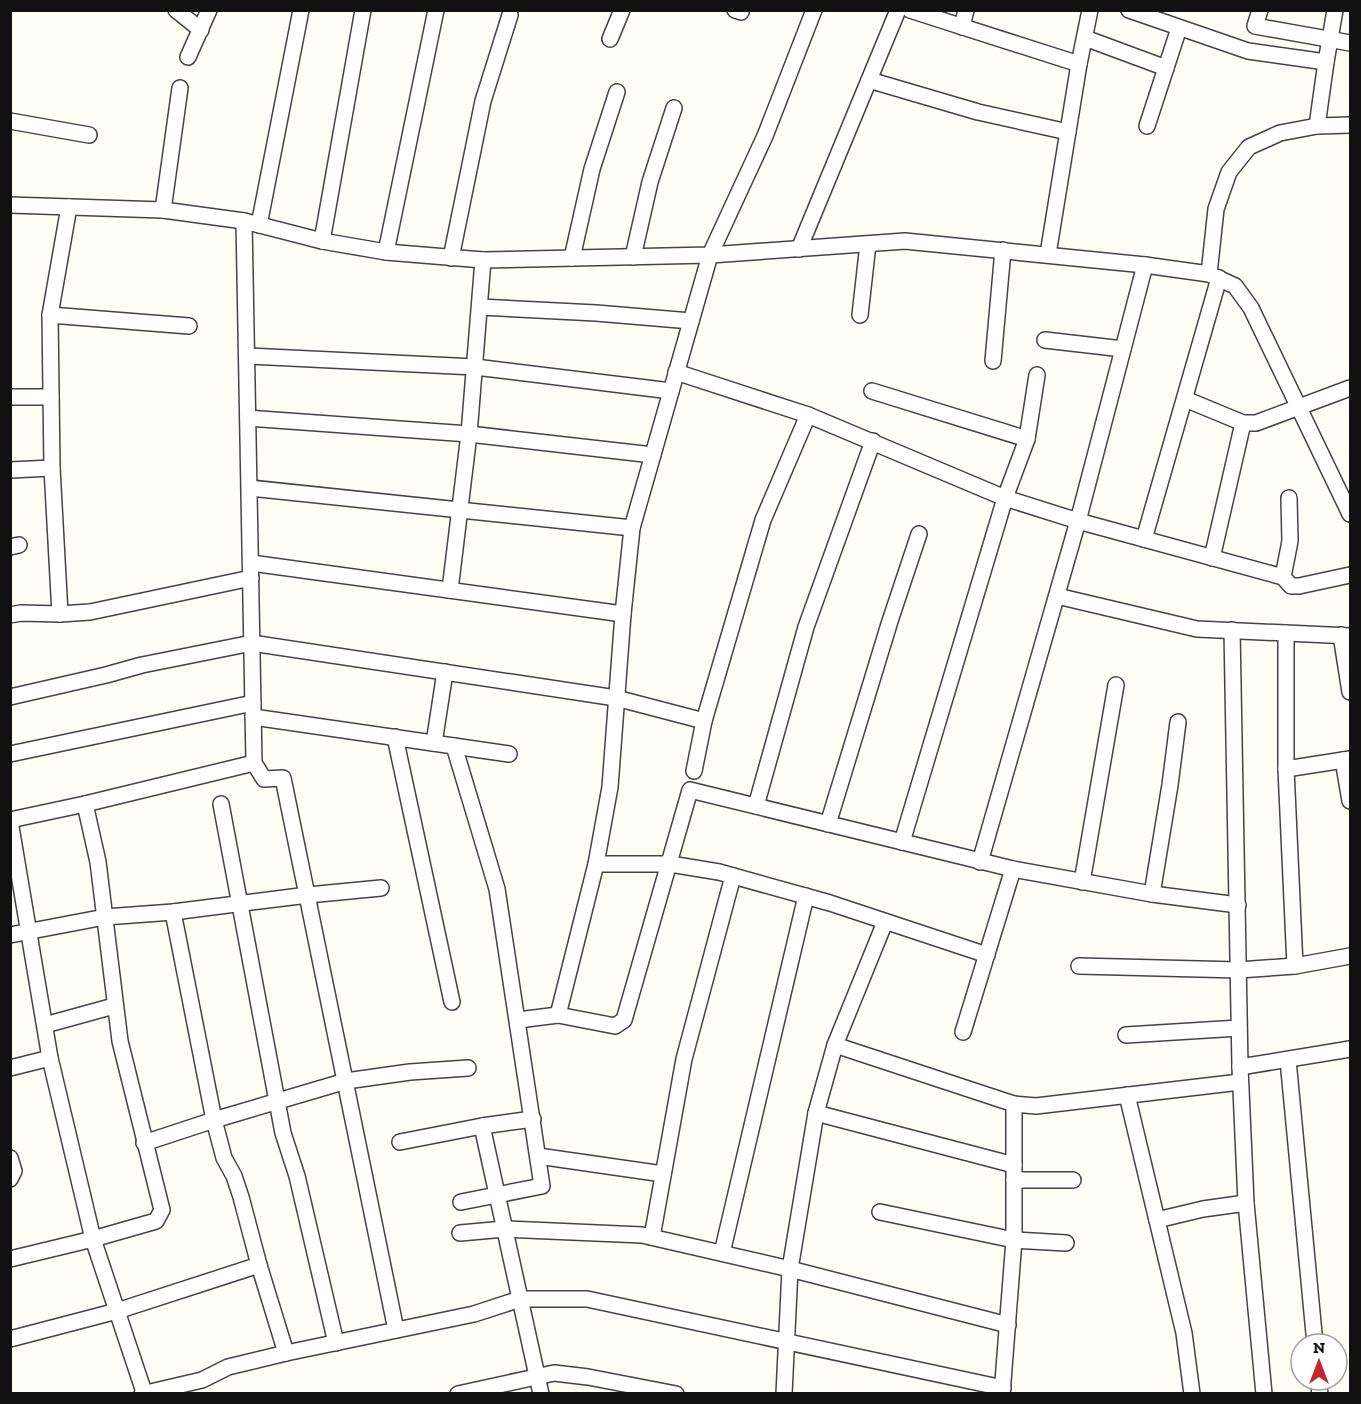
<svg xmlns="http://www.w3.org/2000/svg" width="1361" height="1404" font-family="'Zilla Slab',serif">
  <rect width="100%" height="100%" fill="#fffdf5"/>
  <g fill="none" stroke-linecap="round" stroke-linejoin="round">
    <defs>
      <g id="street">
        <path d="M176,10L201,30"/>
        <path d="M735,10L741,12"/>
        <path d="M910,10L1079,64"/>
        <path d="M1129,10L1248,51L1326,62L1317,126"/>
        <path d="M1260,10L1255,26L1350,43"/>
        <path d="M962,27L966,10"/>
        <path d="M1085,38L1166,68"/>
        <path d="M610,39L622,10"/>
        <path d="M188,57L209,10"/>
        <path d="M1326,62L1335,10"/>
        <path d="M869,80L978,112L1068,132"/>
        <path d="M10,121L89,135"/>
        <path d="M1147,126L1179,28"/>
        <path d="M10,205L163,210L244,221L322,241L386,252L483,260L710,255L905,241L1145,265L1209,274L1235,286L1251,308L1350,514"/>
        <path d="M163,210L180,88"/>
        <path d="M244,221L254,763L264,779L283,778L396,1330"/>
        <path d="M259,225L301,10"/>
        <path d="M322,241L363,10"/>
        <path d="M799,249L898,10"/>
        <path d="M386,252L436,10"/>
        <path d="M1048,254L1079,64L1090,10"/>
        <path d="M633,257L650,182L674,108"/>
        <path d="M451,258L483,101L510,15"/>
        <path d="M572,258L592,169L617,92"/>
        <path d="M1209,274L1216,209L1229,172L1249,147L1280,133L1317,126L1350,125"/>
        <path d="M480,307L596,313L691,321"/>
        <path d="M50,315L189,326"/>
        <path d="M860,315L868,244"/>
        <path d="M1045,340L1123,349"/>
        <path d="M247,356L475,367L671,391"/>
        <path d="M993,361L1003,250"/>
        <path d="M676,372L808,415L1005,498L1078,521L1283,577L1291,586H1299L1350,575"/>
        <path d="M872,391L1027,439"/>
        <path d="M10,397H51"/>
        <path d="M1185,399L1243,423H1256L1350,388"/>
        <path d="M248,418L469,434L653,455"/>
        <path d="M10,470L52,468"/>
        <path d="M250,488L632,528"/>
        <path d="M1144,539L1219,278"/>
        <path d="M10,547L19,545"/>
        <path d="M1212,558L1243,423"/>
        <path d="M251,563L623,614"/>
        <path d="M1283,577L1290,541L1289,498"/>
        <path d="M450,590L469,434L483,260"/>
        <path d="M1057,596L1197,629L1350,636"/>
        <path d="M60,614L52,468L50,315L69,207"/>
        <path d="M10,615L21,613L60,614L90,612L251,578"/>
        <path d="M1232,630L1240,1067L1246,1203L1264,1394"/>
        <path d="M1286,633V769L1295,966"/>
        <path d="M1341,635L1350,692"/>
        <path d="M10,697L106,675L142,665L252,643L616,698L704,721"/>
        <path d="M253,717L509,754"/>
        <path d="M395,737L452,1002"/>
        <path d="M434,743L445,672"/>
        <path d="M454,746L497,889L542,1186L461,1202"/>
        <path d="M10,754L253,703"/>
        <path d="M1343,760L1350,801"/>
        <path d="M1286,769L1350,759"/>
        <path d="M694,771L704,721L763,520L808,415"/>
        <path d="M221,804L283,1133L297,1176L336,1343"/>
        <path d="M756,806L806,627L873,441"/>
        <path d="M10,820L85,804L254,763"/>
        <path d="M10,821L50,1058L93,1239L144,1392"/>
        <path d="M828,824L890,621L919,534"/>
        <path d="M902,842L1005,498L1027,439L1037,375"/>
        <path d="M980,862L1078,521L1145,265"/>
        <path d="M596,864H670L719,872L830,903L987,955"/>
        <path d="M1082,882L1116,685"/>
        <path d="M1152,894L1170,785L1178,722"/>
        <path d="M173,912L214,1120L224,1158L234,1176L241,1197L259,1265L286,1353"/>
        <path d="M10,935L105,917L173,912L308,895L381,888"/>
        <path d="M1079,966L1239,970L1295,966L1350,956"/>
        <path d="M558,1015L596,864L610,787L623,614L632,528L710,255L765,136L814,10"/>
        <path d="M518,1020L558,1015L615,1026L624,1020L690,790L1013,869L1152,894L1238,905"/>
        <path d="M45,1025L114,1006"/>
        <path d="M963,1032L1013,869"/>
        <path d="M1126,1035L1239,1028"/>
        <path d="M835,1045L1014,1104L1036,1106L1240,1082"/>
        <path d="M1288,1060L1315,1344"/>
        <path d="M1240,1067L1350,1049"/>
        <path d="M10,1068L50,1058"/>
        <path d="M1127,1095L1184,1333L1192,1394"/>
        <path d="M816,1113L1014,1165"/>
        <path d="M482,1126L541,1394"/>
        <path d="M400,1142L482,1126L533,1119"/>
        <path d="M144,1143L214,1120L346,1081L410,1072L468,1068"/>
        <path d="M538,1156L663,1174"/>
        <path d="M10,1158L14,1171L10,1179"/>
        <path d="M1014,1180H1073"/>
        <path d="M880,1212L1014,1240L1066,1243"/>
        <path d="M1157,1220L1203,1209L1246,1203"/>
        <path d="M460,1233L505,1229L642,1235L790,1269L1008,1325"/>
        <path d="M652,1237L684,1059L733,876"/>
        <path d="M722,1253L806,896"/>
        <path d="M10,1259L93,1239L156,1221L162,1210L120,1041L98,862L85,804"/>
        <path d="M10,1339L117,1311L259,1265"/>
        <path d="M1318,1380L1320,1394"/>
        <path d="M142,1394L202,1380L228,1367L286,1353L474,1314L520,1299H587L1003,1388"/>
        <path d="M458,1394L554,1373L588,1377L676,1394"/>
        <path d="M784,1394L790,1269L816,1113L835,1045L885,922"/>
        <path d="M1002,1394L1014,1240V1104"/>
      </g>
    </defs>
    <!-- street casing -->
    <use href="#street" stroke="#444" stroke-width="18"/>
    <!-- street -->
    <use href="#street" stroke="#fff" stroke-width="15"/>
  </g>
  <!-- border -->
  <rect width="1361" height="1404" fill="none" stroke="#111111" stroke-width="24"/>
  <!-- north arrow -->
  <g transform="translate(1319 1362)"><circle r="28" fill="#ffffff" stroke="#a0a0a0" stroke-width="1.5"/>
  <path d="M0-4.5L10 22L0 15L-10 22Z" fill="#c4262e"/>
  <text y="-9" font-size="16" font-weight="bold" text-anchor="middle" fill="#111111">N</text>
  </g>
</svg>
